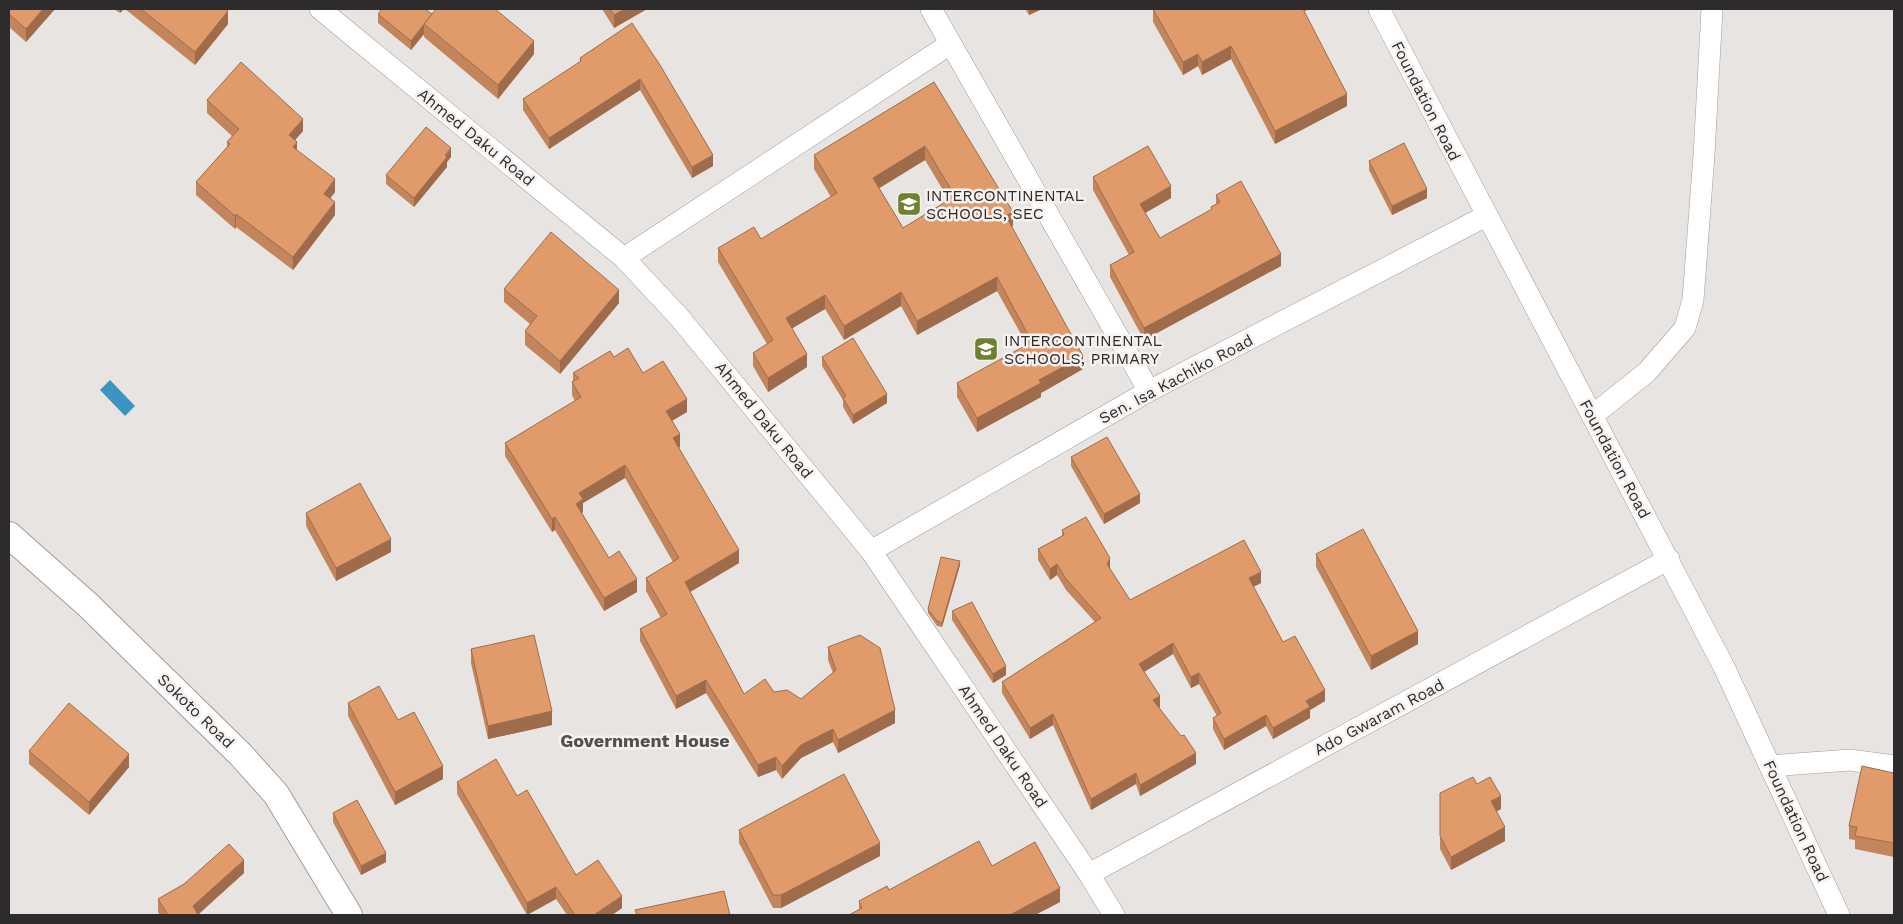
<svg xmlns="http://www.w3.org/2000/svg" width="1903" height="924" font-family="'Work Sans',sans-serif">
  <rect width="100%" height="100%" fill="#e8e4e2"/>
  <!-- water -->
  <path fill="#3c95c0" d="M110,380L135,406L125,416L100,390Z"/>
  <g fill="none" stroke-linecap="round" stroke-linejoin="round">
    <defs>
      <g id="minor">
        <path d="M320,9L624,258L679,317L871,551L1089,874L1114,915"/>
        <path d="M931,9L1149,391"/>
        <path d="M1379,9L1724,667L1839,915"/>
        <path d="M624,258L950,44"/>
        <path d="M1592,416L1647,372L1685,328L1693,300L1704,155L1712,9"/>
        <path d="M871,551L1149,391L1486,216"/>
        <path d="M1770,766L1850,760L1894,766"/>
        <path d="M1089,874L1669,559"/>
      </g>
      <path id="tertiary" d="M9,535L88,605L240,754L276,794L349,915"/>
    </defs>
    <!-- minor casing -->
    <use href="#minor" stroke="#9f9c9a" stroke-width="22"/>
    <!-- tertiary casing -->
    <use href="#tertiary" stroke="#9f9c9a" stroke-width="28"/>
    <!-- minor -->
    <use href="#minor" stroke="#fff" stroke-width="21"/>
    <!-- tertiary -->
    <use href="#tertiary" stroke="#fff" stroke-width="26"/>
  </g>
  <!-- wall -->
  <g fill="#c2855c" fill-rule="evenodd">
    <path d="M9,9H55L26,42L9,27Z"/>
    <path d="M114,9H124L120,13Z"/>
    <path d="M125,9H226L228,24L195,65Z"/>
    <path d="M602,9H647L614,28Z"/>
    <path d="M1025,9H1042L1029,15Z"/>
    <path d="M1153,9H1309L1304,12L1347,106L1275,144L1231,59L1202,75L1198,66L1183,75L1153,22Z"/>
    <path d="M378,14H432L534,54L498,99L424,37V34L411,50L378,23Z"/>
    <path d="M632,23L713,166L692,178L640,90L549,149L523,110V99L580,62V58Z"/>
    <path d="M934,82L1013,226L1011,227L1083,369L1041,393V397L977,432L957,397V383L1027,345L997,291L917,335L901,306L844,340L825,309L792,328L807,367L768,392L753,366V353L767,344L718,262V248L761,239L831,197L814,169V155ZM925,160L949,200L903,228L879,188Z"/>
    <path d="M207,100L303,131L295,140L297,150L335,192L330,198L335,215L293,270L236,227L235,229L196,195V182L227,147V142L232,136L207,113Z"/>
    <path d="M451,157L447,162V167L414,207L386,184V175Z"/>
    <path d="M1369,161L1427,198L1392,215L1369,170Z"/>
    <path d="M1093,177L1171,198L1145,213L1160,238L1211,210V207L1216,204V195L1281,266L1144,340L1110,277V265L1129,255L1093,190Z"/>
    <path d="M504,289L619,303L560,374L525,345V331L530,324L504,302Z"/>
    <path d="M614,357L643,373L687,412L672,421L680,447L679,448L739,563L690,592L744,694L774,692L801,699L833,673L828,660V647L895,723L838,753L833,742L801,758L782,779L776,770L758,777L706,693L676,709L640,641V629L661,618L646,591V578L673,562L625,478L583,503V512L582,513L609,558L637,592L604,611L555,530L552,532L505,456V443L575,401L572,395V382L573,381V373Z"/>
    <path d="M822,357L887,403L853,424L843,407V400L822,366Z"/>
    <path d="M1071,457L1140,503L1104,524L1071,466Z"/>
    <path d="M306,513L391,552L336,581L306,526Z"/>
    <path d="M1062,530L1110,569L1130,600L1261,583L1253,587L1283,642L1325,701L1310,710V718L1273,739L1266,726L1224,750L1213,729V718L1217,716L1199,684L1191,688L1173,654L1144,672L1160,707L1159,708L1196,764L1140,796L1136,784L1091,810L1053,725L1030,739L1002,693V682L1095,622L1066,590L1057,575L1050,580L1038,560V549L1062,536Z"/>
    <path d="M1316,554L1418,644L1371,670L1316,567Z"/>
    <path d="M960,565L942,627L937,626L928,613V609Z"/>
    <path d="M952,611L1006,675L993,683L952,620Z"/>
    <path d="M471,649L552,725L488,739L471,663Z"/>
    <path d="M348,703L398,720L443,779L395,805L348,716Z"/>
    <path d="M29,751L129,767L89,815L29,764Z"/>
    <path d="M1894,773V857L1855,849V840L1849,839V826Z"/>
    <path d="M457,782L517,796L576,875L622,908L612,915H567L556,899L527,915L457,794Z"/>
    <path d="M1477,784L1501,809L1496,811L1505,841L1451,870L1440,849V793Z"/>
    <path d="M333,813L386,862L361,875L333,822Z"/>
    <path d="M739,830L880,856L781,908H773L739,843Z"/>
    <path d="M992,866L1060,902L1035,915H849L859,910V901L889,890Z"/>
    <path d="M244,873L198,915H160L158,912V899L184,884Z"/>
  </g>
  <!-- shaded-wall -->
  <g fill="#9e6c4b">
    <path d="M43,9H55L26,42V29Z"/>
    <path d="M120,9H124L120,13Z"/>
    <path d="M625,9H647L614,28V15Z"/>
    <path d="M1029,9H1042L1029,15Z"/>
    <path d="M228,11V24L195,65V52Z"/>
    <path d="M424,24V34L411,50V41Z"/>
    <path d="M534,41V54L498,99V85Z"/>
    <path d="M1231,46V59L1202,75V62Z"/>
    <path d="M1198,54V66L1183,75V62Z"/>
    <path d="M640,79V90L549,149V138Z"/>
    <path d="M1347,94V106L1275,144V131Z"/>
    <path d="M303,119V131L289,147V135Z"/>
    <path d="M297,142V155L293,147Z"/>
    <path d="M925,146V160L873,192V178Z"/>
    <path d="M451,148V157L447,162V167L414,207V198Z"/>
    <path d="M713,155V166L692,178V167Z"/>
    <path d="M335,179V192L324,207V194Z"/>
    <path d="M1171,186V198L1140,216V204Z"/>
    <path d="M1427,189V198L1392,215V206Z"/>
    <path d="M335,202V215L293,270V257Z"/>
    <path d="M1013,212V226L1006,230V216Z"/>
    <path d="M236,214V227L235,229V216Z"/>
    <path d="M1281,254V266L1144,340V328Z"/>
    <path d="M997,277V291L917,335V321Z"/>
    <path d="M619,290V303L560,374V361Z"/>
    <path d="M901,292V306L844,340V326Z"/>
    <path d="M825,295V309L786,332V318Z"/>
    <path d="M807,354V367L768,392V378Z"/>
    <path d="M1083,356V369L1041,393V397L977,432V418L1039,380Z"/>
    <path d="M887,394V403L853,424V415Z"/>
    <path d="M687,399V412L666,424V411Z"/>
    <path d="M680,434V447L673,451V438Z"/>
    <path d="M625,465V478L583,503V512L576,516V504L579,493Z"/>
    <path d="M1140,494V503L1104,524V514Z"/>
    <path d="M555,517V530L552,532V519Z"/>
    <path d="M391,539V552L336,581V568Z"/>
    <path d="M739,550V563L685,595V582Z"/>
    <path d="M1110,558V569L1107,575V564Z"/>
    <path d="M960,561V565L942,627V623Z"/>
    <path d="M1057,564V575L1050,580V569Z"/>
    <path d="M1261,572V583L1249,589V578Z"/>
    <path d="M637,579V592L604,611V598Z"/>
    <path d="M1418,631V644L1371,670V656Z"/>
    <path d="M1173,643V654L1139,675V664Z"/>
    <path d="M1006,666V675L993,683V674Z"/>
    <path d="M1199,673V684L1191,688V677Z"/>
    <path d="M706,680V693L676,709V696Z"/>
    <path d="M1325,690V701L1310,710V718L1273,739V728L1306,701Z"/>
    <path d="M1160,696V707L1153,711V700Z"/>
    <path d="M895,710V723L838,753V740Z"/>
    <path d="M552,711V725L488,739V726Z"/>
    <path d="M1053,714V725L1030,739V728Z"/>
    <path d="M1266,715V726L1224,750V739Z"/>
    <path d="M833,729V742L801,758L782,779V766L801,745Z"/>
    <path d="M1196,753V764L1140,796V785Z"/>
    <path d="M129,754V767L89,815V802Z"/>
    <path d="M776,757V770L758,777V765Z"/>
    <path d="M443,766V779L395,805V792Z"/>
    <path d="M1136,773V784L1091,810V799Z"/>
    <path d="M1501,796V809L1491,815V801Z"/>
    <path d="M1505,827V841L1451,870V857Z"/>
    <path d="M880,843V856L781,908V895Z"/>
    <path d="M386,853V862L361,875V866Z"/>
    <path d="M244,860V873L197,915L193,906Z"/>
    <path d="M556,887V899L527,915V903Z"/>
    <path d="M1060,888V902L1035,915H1010Z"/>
    <path d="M622,896V908L612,915H594Z"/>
  </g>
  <!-- building -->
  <g fill="#e19b6b" stroke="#9e6c4b" fill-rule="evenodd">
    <path d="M9,9H43L26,29L9,14Z"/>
    <path d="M141,9H226L228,11L195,52Z"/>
    <path d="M382,9H425L432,14L411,41L378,14Z"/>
    <path d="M436,9H495L534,41L498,85L424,24Z"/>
    <path d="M610,9H625L614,15Z"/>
    <path d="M1153,9H1303L1347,94L1275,131L1231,46L1202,62L1198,54L1183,62Z"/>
    <path d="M632,23L660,65L713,155L692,167L640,79L549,138L523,99L581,61L580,58Z"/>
    <path d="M241,62L303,119L289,135L297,142L293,147L335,179L324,194L335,202L293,257L236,214L235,216L196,182L230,144L227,142L239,129L207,100Z"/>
    <path d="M934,82L1013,212L1006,216L1083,356L1039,380L1041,383L977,418L957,383L1032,342L997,277L917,321L901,292L844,326L825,295L786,318L807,354L768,378L753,353L773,340L718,248L754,227L761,239L837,193L814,155ZM925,146L955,196L903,228L873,178Z"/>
    <path d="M426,127L451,148L445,155L447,157L414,198L386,175Z"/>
    <path d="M1404,143L1427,189L1392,206L1369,161Z"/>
    <path d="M1148,146L1171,186L1140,204L1160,238L1212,209L1211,207L1220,202L1216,195L1241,181L1281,254L1144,328L1110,265L1134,252L1093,177Z"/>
    <path d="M551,232L619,290L560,361L525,331L537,316L504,289Z"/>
    <path d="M853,338L887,394L853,415L843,398L846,396L822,357Z"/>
    <path d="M628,348L643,373L663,361L687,399L666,411L680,434L673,438L739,550L685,582L744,694L765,679L774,692L787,690L801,699L836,670L828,647L860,635L880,648L895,710L838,740L833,729L801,745L782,766L776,757L758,765L706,680L676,696L640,629L667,614L646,578L679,558L625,465L579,493L583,499L576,504L609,558L619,551L637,579L604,598L555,517L552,519L505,443L581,397L572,382L579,378L573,373L610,351L614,357Z"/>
    <path d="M1107,437L1140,494L1104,514L1071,457Z"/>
    <path d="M360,483L391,539L336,568L306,513Z"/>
    <path d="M1086,517L1110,558L1107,564L1130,600L1244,540L1261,572L1249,578L1283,642L1295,636L1325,690L1306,701L1310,707L1273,728L1266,715L1224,739L1213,718L1221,713L1199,673L1191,677L1173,643L1139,664L1160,696L1153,700L1181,736L1184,735L1196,753L1140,785L1136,773L1091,799L1053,714L1030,728L1002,682L1101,618L1066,579L1057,564L1050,569L1038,549L1064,535L1062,530Z"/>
    <path d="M1363,529L1418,631L1371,656L1316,554Z"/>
    <path d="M941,557L960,561L942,623L937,621L928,609Z"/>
    <path d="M972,602L1006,666L993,674L952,611Z"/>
    <path d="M534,635L552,711L488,726L471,649Z"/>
    <path d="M379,686L398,720L414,712L443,766L395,792L348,703Z"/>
    <path d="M69,703L129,754L89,802L29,751Z"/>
    <path d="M496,759L517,796L527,790L576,875L598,860L622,896L594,915H575L556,887L527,903L457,782Z"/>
    <path d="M1862,766L1894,773V843L1855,836L1857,827L1849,826Z"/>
    <path d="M844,774L880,843L781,895H773L739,830Z"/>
    <path d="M1473,777L1477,784L1490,777L1501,796L1491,801L1505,827L1451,857L1440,836V793Z"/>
    <path d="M357,800L386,853L361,866L333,813Z"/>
    <path d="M979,841L992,866L1035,842L1060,888L1010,915H849L862,908L859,901L887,886L889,890Z"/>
    <path d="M229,844L244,860L193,906L198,915H168L158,899L184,884Z"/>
    <path d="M724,891L730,915H637L635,910Z"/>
  </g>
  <!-- icons -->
  <defs>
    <symbol id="school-square" viewBox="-11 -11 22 22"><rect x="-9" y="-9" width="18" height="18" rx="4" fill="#6f8131" stroke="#f5f2f0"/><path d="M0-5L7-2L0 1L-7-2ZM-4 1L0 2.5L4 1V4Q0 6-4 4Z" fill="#fff"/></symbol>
  </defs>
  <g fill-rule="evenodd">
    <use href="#school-square" x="895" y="190" width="28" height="28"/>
    <use href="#school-square" x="972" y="335" width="28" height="28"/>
  </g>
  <g text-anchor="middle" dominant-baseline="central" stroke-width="5" stroke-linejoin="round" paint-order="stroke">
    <!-- street labels -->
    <g font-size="16" fill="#2d2b2b" stroke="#f5f2f0">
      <text transform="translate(1426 101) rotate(63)">Foundation Road</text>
      <text transform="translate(476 137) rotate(39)">Ahmed Daku Road</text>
      <text transform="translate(1176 379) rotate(-28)">Sen. Isa Kachiko Road</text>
      <text transform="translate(764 420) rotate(51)">Ahmed Daku Road</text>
      <text transform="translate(1615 459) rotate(62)">Foundation Road</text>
      <text transform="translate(196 711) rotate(44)">Sokoto Road</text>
      <text transform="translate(1379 717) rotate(-28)">Ado Gwaram Road</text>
      <text transform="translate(1003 746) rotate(56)">Ahmed Daku Road</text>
      <text transform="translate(1796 821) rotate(65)">Foundation Road</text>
    </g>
    <!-- poi labels -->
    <g font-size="16" fill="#2d2b2b" stroke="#f5f2f0" text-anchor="start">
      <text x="926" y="195">INTERCONTINENTAL<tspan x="926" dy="18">SCHOOLS, SEC</tspan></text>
      <text x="1004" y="340">INTERCONTINENTAL<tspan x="1004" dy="18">SCHOOLS, PRIMARY</tspan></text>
    </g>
    <!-- neighbourhood labels -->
    <g font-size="18" font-weight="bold" fill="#524f4d" stroke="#f5f2f0">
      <text x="645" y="740">Government House</text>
    </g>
  </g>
  <!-- border -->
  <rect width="1903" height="924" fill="none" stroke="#2d2b2b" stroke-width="20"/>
</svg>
